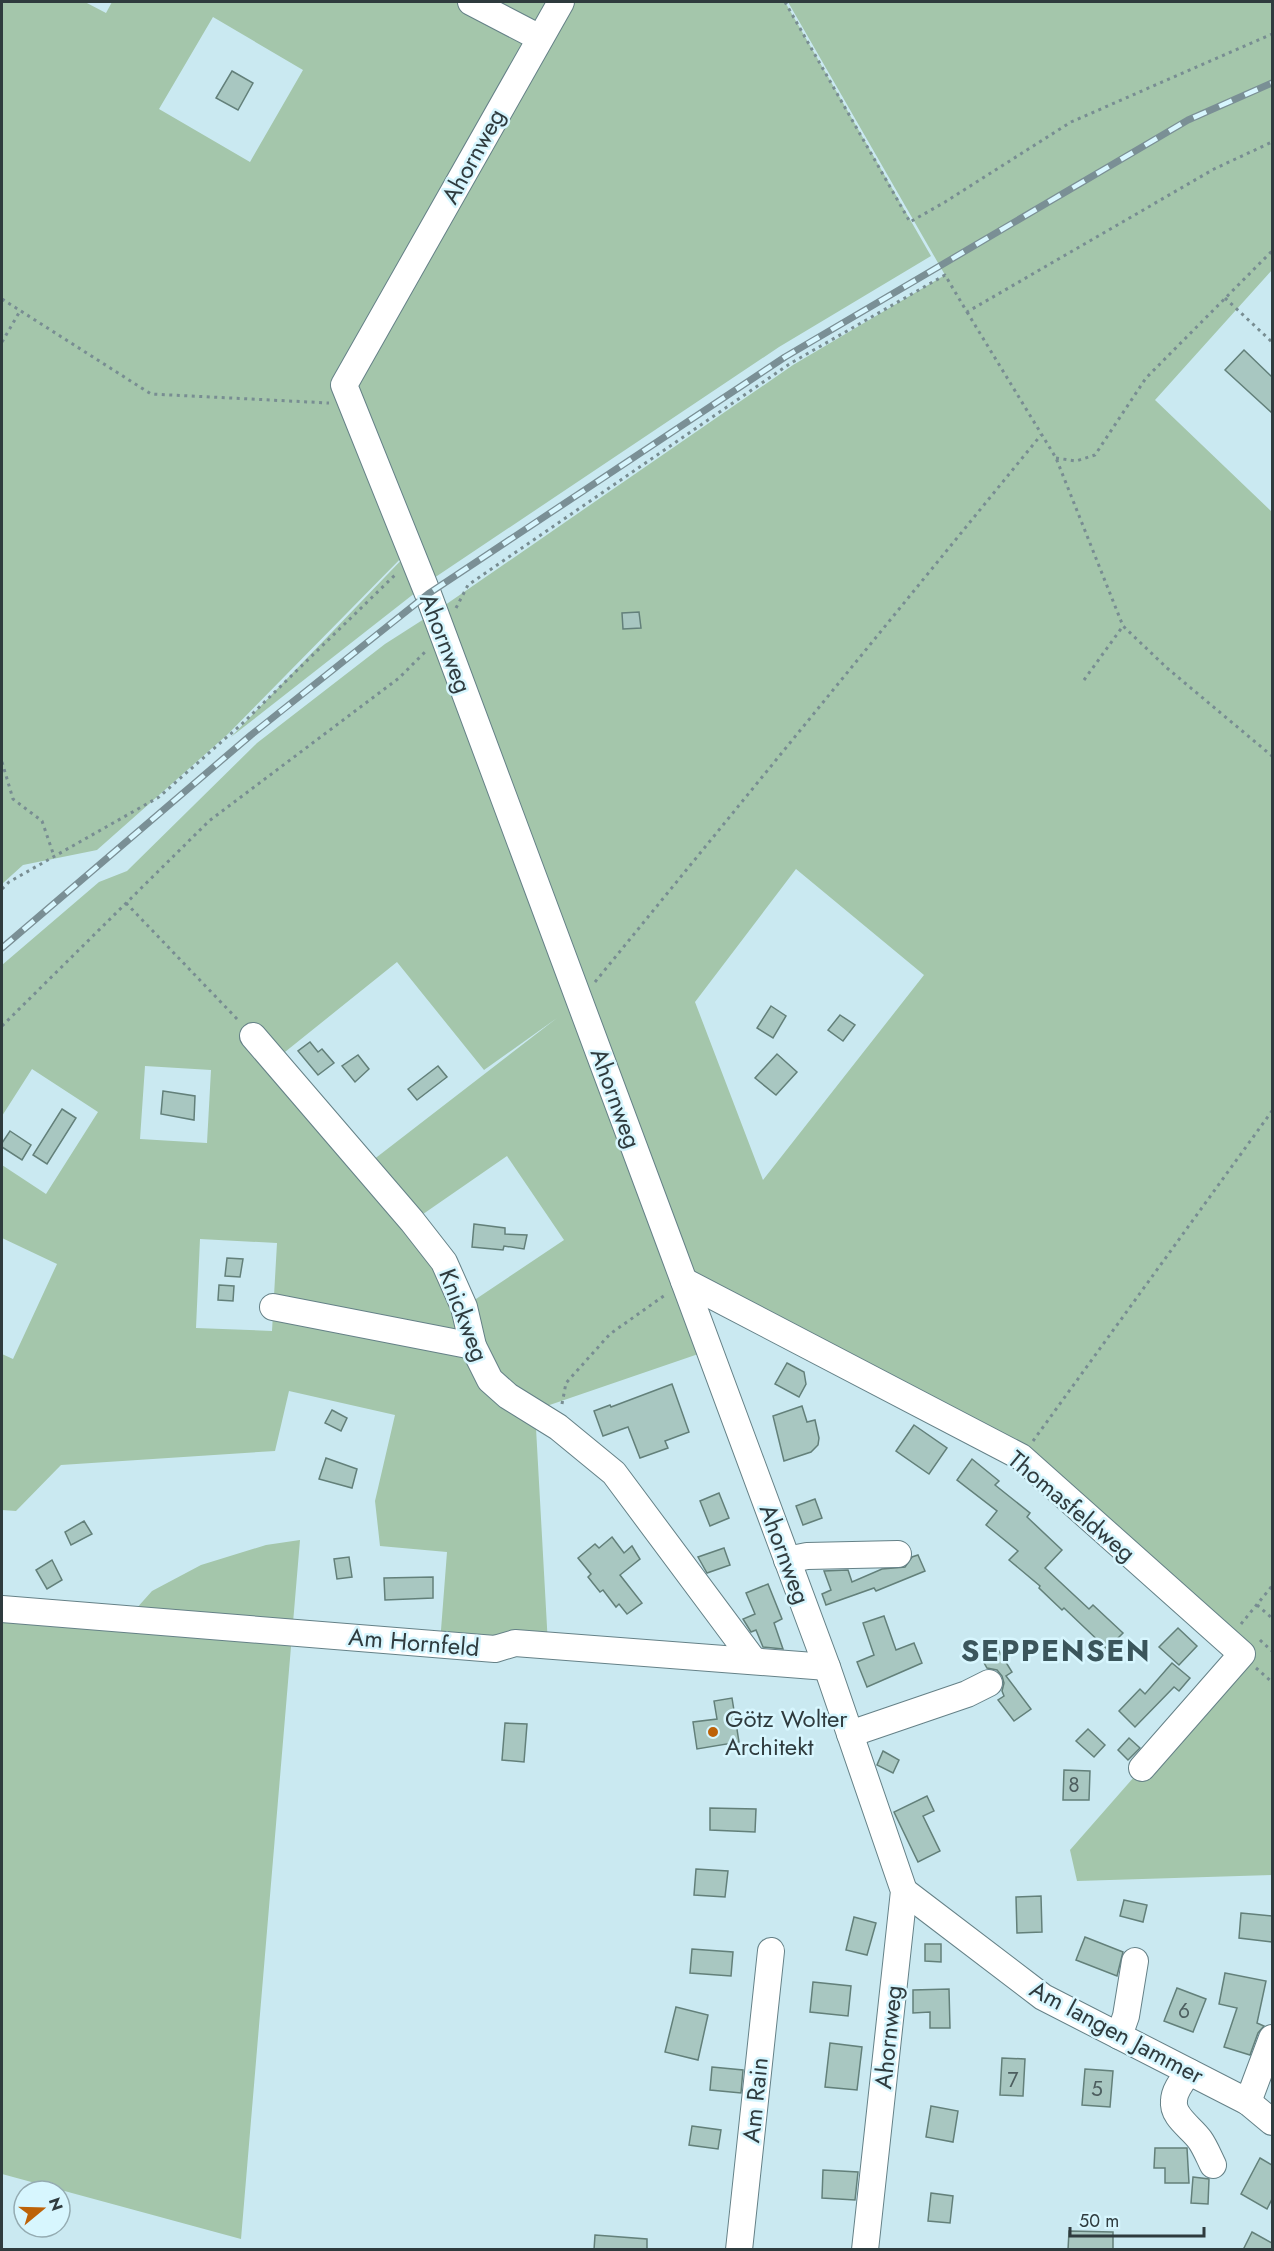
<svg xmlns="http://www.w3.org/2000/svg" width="1274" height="2251" font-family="Jost,sans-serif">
  <rect width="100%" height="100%" fill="#cae9f1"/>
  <!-- green -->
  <g fill="#a4c6ab" fill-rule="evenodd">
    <path d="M2,2H85L106,13L112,2H556L341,384L409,550L228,734L97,850L23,865L2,884ZM213,17L303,70L250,162L159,109Z"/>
    <path d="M559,2H785L931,256L779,347L434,578L231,737L411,550L344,385Z"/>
    <path d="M788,2H1272V270L1155,400L1272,512V1875L1077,1881L1070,1850L1241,1655L1021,1457L685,1282L710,1350L535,1410L548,1645L440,1643L447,1552L380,1546L375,1501L395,1415L289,1391L275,1451L61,1465L16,1511L2,1510V1354L13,1359L57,1264L2,1238V1165L46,1194L98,1112L32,1069L2,1116V965L99,882L127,871L257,743L385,644L435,612L793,365L945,275ZM796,869L924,975L763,1180L695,1002ZM397,962L484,1070L557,1018L364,1167L275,1060ZM145,1066L211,1070L207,1143L140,1139ZM507,1156L564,1240L464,1307L413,1221ZM200,1239L277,1243L272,1331L196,1328Z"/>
    <path d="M300,1540L241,2239L2,2174V1609L127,1619L152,1591L201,1565L266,1545Z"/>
  </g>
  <!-- building -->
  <g fill="#a8c7c1" stroke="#63807a" stroke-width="1.5">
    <path d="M232,71L253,83L238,110L216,98Z"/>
    <path d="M1244,350L1272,377V413L1225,370Z"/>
    <path d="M639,612L641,628L623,629L622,613Z"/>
    <path d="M771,1006L786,1016L773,1038L757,1028Z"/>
    <path d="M840,1015L855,1025L843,1041L828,1030Z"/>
    <path d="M310,1042L318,1052L322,1049L334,1063L318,1075L298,1051Z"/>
    <path d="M777,1054L797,1072L776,1095L755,1078Z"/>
    <path d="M358,1055L369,1069L355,1082L342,1066Z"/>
    <path d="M438,1066L447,1077L417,1100L408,1089Z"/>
    <path d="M163,1091L195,1096L194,1120L161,1114Z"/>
    <path d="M62,1109L76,1118L47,1164L33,1155Z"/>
    <path d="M10,1131L31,1145L22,1160L2,1147V1143Z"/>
    <path d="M474,1224L505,1228V1234L527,1235L524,1249L504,1246L503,1250L472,1247Z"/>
    <path d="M227,1258L243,1259L240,1277L225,1276Z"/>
    <path d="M219,1285L234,1286L233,1301L218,1300Z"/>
    <path d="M787,1363L804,1372L806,1384L799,1397L775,1384Z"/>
    <path d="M672,1384L689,1432L665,1441L668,1448L640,1458L628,1427L603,1436L594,1411L610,1405L611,1407Z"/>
    <path d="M802,1406L807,1422L815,1420L819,1438L818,1445L811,1452L784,1461L773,1416Z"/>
    <path d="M332,1410L347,1418L341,1431L325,1423Z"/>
    <path d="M914,1425L947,1448L929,1474L896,1451Z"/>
    <path d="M326,1458L357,1469L352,1488L319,1479Z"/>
    <path d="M972,1459L999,1481L995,1485L1030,1513L1027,1517L1062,1550L1045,1568L1089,1609L1093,1605L1123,1633L1107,1649L1064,1608L1062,1610L1039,1588L1040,1586L1009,1560L1018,1551L986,1525L997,1511L957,1480Z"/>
    <path d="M719,1493L729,1518L710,1526L700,1501Z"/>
    <path d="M815,1499L822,1518L803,1525L796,1506Z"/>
    <path d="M84,1521L92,1534L71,1545L65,1532Z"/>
    <path d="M612,1537L624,1553L632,1546L640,1559L620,1575L642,1603L627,1614L619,1604L616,1607L603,1590L600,1592L588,1577L591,1574L578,1558L595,1544L599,1548Z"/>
    <path d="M724,1548L730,1565L707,1573L698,1557Z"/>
    <path d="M918,1555L925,1571L876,1591L874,1588L826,1605L822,1594L831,1590L824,1571L848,1570L852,1582L882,1569L905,1567L912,1557Z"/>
    <path d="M349,1557L352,1577L337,1579L334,1559Z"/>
    <path d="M52,1560L62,1580L47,1589L36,1570Z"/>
    <path d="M433,1577V1598L385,1600L384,1578Z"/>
    <path d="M768,1584L782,1619L774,1623L783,1649L763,1647L756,1630L751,1632L743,1619L755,1614L746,1593Z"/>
    <path d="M884,1616L896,1650L914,1643L922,1663L867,1687L857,1662L874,1655L863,1623Z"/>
    <path d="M1178,1628L1197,1646L1179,1665L1159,1647Z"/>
    <path d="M999,1651L1012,1672L1006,1676L1031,1709L1014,1721L998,1700L1004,1696L1002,1691L1004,1683L1002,1676L997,1670L987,1668L983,1661Z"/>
    <path d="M1172,1663L1190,1678L1179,1691L1174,1687L1135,1727L1119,1711L1140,1689L1145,1694Z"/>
    <path d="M732,1698L739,1742L697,1749L693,1722L717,1719L714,1701Z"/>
    <path d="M505,1723L527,1724L524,1762L502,1760Z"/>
    <path d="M1088,1729L1105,1745L1094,1757L1076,1741Z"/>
    <path d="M1129,1738L1140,1748L1128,1760L1118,1750Z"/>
    <path d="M883,1751L899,1760L893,1773L877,1765Z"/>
    <path d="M1064,1770L1090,1771L1089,1800H1063Z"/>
    <path d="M927,1796L934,1811L923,1816L940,1851L918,1862L894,1812Z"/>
    <path d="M710,1808L756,1809L755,1832L710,1830Z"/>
    <path d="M696,1869L728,1871L725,1897L694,1895Z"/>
    <path d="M1041,1896L1042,1932L1017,1933L1016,1897Z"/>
    <path d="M1124,1900L1147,1905L1143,1922L1120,1916Z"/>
    <path d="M1241,1913L1272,1916V1942L1239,1938Z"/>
    <path d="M854,1917L876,1923L867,1955L846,1950Z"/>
    <path d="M1085,1937L1123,1952L1117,1976L1076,1960Z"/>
    <path d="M925,1944H941V1962L925,1961Z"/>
    <path d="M692,1949L733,1952L731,1976L690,1973Z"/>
    <path d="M1225,1973L1266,1981L1257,2023L1264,2026L1258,2033L1250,2055L1224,2047L1237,2008L1219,2004Z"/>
    <path d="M813,1982L851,1986L848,2016L810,2012Z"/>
    <path d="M1177,1988L1206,1999L1193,2032L1164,2021Z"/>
    <path d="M949,1989L950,2028H930V2012L913,2013V1990Z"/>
    <path d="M676,2007L708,2015L698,2060L665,2052Z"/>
    <path d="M830,2043L862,2047L857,2090L825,2087Z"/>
    <path d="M1002,2058L1025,2059L1023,2096L1000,2095Z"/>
    <path d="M712,2067L743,2070L741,2093L710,2090Z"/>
    <path d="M1085,2069L1113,2071L1110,2107L1082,2105Z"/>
    <path d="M931,2106L958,2111L953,2142L926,2137Z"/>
    <path d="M692,2126L721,2130L718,2149L689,2145Z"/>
    <path d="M1155,2148H1187L1189,2183H1165V2168H1154Z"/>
    <path d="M1260,2158L1272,2165V2199L1267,2209L1241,2194Z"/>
    <path d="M823,2170L858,2172L855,2200L822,2198Z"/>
    <path d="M1193,2177L1209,2179L1208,2204L1191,2203Z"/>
    <path d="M931,2193L953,2196L950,2223L928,2221Z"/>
    <path d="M1069,2231L1113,2232V2250H1068Z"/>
    <path d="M1252,2232L1272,2243V2250H1243Z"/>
    <path d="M595,2235L647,2239V2250H594Z"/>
  </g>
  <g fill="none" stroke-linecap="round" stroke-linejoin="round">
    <defs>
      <g id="minor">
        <path d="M471,2L540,38"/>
        <path d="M561,2L344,385L428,594L669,1241L827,1667L904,1891L865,2250"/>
        <path d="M253,1036L412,1221L444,1262L464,1307L473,1346L490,1380L508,1396L558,1427L614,1473L754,1661"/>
        <path d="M684,1281L1021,1457L1242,1654L1142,1768"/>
        <path d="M273,1307L473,1346"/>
        <path d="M787,1560L807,1556L898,1554"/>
        <path d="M2,1609L495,1649L515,1643L827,1667"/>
        <path d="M850,1734L967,1694L989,1683"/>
        <path d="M904,1891L1043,1997L1248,2102L1272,2122"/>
        <path d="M1119,2036L1126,2016L1135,1961"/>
        <path d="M1189,2072C1183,2080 1174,2090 1174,2101C1172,2117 1192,2128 1200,2140C1205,2147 1209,2157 1213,2165"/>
        <path d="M1248,2102L1272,2038"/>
        <path d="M739,2250L771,1951"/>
      </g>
    </defs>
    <!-- minor casing -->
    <use href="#minor" stroke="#658187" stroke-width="28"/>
    <!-- path -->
    <g stroke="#788d92" stroke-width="3" stroke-dasharray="3 4.5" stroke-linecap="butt">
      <path d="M785,2L910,222L945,202L1071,122L1272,34"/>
      <path d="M1225,298L1272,342"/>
      <path d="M2,299L151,394L329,403"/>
      <path d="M967,312L1056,458L1123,626L1167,668L1272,756"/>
      <path d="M2,342L20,311"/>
      <path d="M1056,458L1076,461L1095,455L1146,378L1272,251"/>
      <path d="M456,608L468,585L791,363L945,275L967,312L1214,169L1272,142"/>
      <path d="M1084,680L1123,626"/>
      <path d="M2,762L13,799L42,821L54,856"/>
      <path d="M2,889L9,882L159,797L244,722L396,574"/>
      <path d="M126,903L239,1021"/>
      <path d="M595,982L1041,435"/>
      <path d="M2,1026L209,821L399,678L427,650"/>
      <path d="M562,1404L566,1383L610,1334L665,1295"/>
      <path d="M1033,1441L1272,1111"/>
      <path d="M1257,1605L1272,1618"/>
      <path d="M1241,1624L1272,1586"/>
      <path d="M1260,1640L1272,1651"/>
      <path d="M1256,1668L1272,1682"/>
    </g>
    <!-- minor -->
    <use href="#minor" stroke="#fff" stroke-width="26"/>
    <defs>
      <path id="rail" d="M2,948L251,735L428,594L785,357L1188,120L1272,83"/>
    </defs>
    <!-- rail casing -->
    <use href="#rail" stroke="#7a8f95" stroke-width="7"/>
    <!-- rail -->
    <use href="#rail" stroke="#d7f6fe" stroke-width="4.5" stroke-dasharray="14" stroke-linecap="butt"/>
  </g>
  <!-- markers -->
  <circle fill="#bd6208" stroke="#d7f6fe" stroke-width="2" cx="713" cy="1732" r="6"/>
  <g text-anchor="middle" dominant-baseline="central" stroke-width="5" stroke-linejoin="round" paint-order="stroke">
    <!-- number labels -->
    <g font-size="21" fill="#4d5e5f">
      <text x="1074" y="1785">8</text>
      <text x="1184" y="2011">6</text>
      <text x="1013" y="2080">7</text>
      <text x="1097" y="2089">5</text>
    </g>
    <!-- street labels -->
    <g font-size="24" fill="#2f3b3e" stroke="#d7f6fe">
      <text transform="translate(473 156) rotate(-61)">Ahornweg</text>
      <text transform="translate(446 643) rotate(69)">Ahornweg</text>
      <text transform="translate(616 1098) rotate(70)">Ahornweg</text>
      <text transform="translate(464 1315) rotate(69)">Knickweg</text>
      <text transform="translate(1072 1506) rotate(40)">Thomasfeldweg</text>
      <text transform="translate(785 1554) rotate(70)">Ahornweg</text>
      <text transform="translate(414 1642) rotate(5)">Am Hornfeld</text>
      <text transform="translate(1117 2032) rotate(28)">Am langen Jammer</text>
      <text transform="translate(888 2037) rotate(-84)">Ahornweg</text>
      <text transform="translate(755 2100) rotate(-84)">Am Rain</text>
    </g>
    <!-- poi labels -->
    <g font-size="24" fill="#2f3b3e" stroke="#d7f6fe" text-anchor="start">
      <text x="725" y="1718">Götz Wolter<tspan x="725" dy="28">Architekt</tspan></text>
    </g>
    <!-- district labels -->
    <g font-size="30" font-weight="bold" letter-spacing="1.5" fill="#3b565c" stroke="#d7f6fe">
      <text x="1056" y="1650">SEPPENSEN</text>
    </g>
  </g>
  <!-- border -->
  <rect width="1274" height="2251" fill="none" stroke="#2f3b3e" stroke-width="6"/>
  <!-- north arrow -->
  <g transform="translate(42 2209) rotate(71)"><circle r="28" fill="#d7f6fe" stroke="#94abb1" stroke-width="1.5"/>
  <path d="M0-4.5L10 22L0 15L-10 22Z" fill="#bd6208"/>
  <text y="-9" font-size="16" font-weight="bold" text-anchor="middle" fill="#2f3b3e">N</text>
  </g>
  <!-- scale -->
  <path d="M1070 2227v9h134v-9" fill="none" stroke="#2f3b3e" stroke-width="3"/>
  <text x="1079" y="2227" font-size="18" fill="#2f3b3e" stroke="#d7f6fe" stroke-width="4.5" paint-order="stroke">50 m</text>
</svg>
